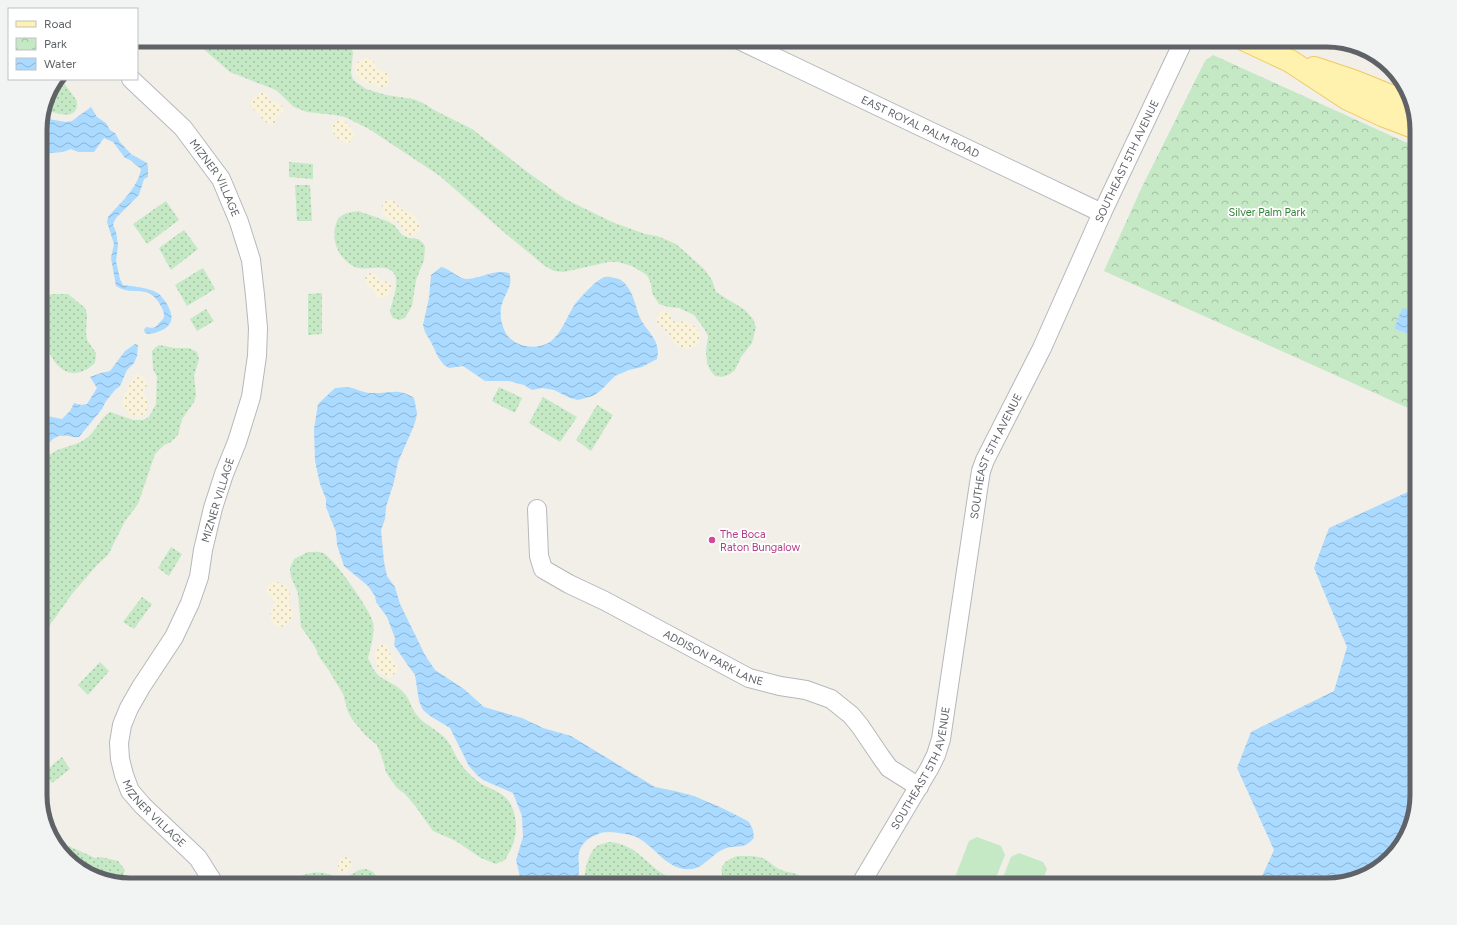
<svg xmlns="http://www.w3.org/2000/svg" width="1457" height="925" font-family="Figtree,sans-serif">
  <defs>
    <pattern id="grass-dots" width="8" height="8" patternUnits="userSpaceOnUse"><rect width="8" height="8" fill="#c5e8c5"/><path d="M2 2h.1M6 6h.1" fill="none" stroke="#a3c0a4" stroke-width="1.8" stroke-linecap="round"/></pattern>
    <pattern id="sand-dots" width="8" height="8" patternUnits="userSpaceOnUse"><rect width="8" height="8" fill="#fbf3d9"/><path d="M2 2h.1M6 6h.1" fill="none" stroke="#cec8b4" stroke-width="1.8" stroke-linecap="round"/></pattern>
    <pattern id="park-crowns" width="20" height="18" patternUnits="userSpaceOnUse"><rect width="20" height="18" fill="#c5e8c5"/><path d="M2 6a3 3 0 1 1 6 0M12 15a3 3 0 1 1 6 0" fill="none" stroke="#a3c0a4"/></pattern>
    <pattern id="water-waves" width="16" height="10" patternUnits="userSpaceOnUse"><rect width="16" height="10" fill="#aadaff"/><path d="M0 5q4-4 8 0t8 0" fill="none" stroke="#8eb4d2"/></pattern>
  </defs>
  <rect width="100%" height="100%" fill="#f1efe8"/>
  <!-- grass -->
  <g fill="url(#grass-dots)">
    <path d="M193,40H349L353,53L351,72L353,80L366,89L386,95L413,99L425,104L434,110L472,129L526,171L565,199L612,222L645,234L657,236L676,244L704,269L712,280L716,292L745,310L753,319L756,327L752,343L741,357L735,370L730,374L722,377L715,376L710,370L707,363L706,352L708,336L705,330L694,315L679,308L668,307L659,304L652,293L651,284L647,275L632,266L618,262H608L564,272L554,271L545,266L505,233L440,176L369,129L345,117L336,115L307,112L294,107L276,90L230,72Z"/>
    <path d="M58,79H61L77,101C79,124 54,111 44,110L47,95Z"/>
    <path d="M289,162L313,164V179L289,177Z"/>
    <path d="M295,185H310L312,221H297Z"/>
    <path d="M166,201L179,220L147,244L133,224Z"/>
    <path d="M358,211L387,221L394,225L402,235L409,238L418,239L423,243L425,247L424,260L416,280L412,306L405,318L399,320L393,318L390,312C392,301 399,286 395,275C388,261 366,272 355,267C340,260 332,243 335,228C336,224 337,219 340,217C344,213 352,212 358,211Z"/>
    <path d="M184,230L198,249L171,270L159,248Z"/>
    <path d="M203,268L215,289L187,306L175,285Z"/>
    <path d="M322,293V334L308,335V294Z"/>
    <path d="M53,294H68L85,308L87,314L86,332L87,340L96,353L95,363C82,375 67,378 55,362C49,354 49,348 40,341C40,327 40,310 45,296Z"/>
    <path d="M206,309L214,321L197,331L190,319Z"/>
    <path d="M159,345L175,348H189L197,352L199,359L194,376L196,395L194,402L182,419L178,435L171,442L164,445L155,454L138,504L125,521L108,555L97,565L72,594L40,639V467C52,444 69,451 87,438C97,430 100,418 110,412L133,420H143L149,417L156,404L157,377L153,369L152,351L156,347Z"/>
    <path d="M499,387L522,398L515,413L492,401Z"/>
    <path d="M543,397L577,417L560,442L529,423Z"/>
    <path d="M597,405L613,415L591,451L576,440Z"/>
    <path d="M171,547L182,554L169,576L158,568Z"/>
    <path d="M308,552C312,552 318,551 323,553C334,558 370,610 373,622C375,634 371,646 368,658C371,664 374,672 379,676C388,682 397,685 404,693C410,699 411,708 416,714C423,724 436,729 444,737C452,745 454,754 460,763C464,769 469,774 475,779C485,789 504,790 511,805C520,825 516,842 505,860L496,864L481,858L456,841L433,831L416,807L405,794L397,788L391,780L386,772L382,757L377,745L365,735L352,719L348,712L343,694L328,669L320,658L314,645L301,627L298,593L291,577L290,568L294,559Z"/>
    <path d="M142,597L152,604L134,629L123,622Z"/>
    <path d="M100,662L109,671L88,695L78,685Z"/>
    <path d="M62,757L70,769L52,783L44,772Z"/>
    <path d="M609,842C634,844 642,859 660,872C668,877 677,880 685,885H585C583,874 588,853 597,846C600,844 606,843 609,842Z"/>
    <path d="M69,846L95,858L101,857L118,861L125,870L121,882L80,870L61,850Z"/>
    <path d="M738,856C748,856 760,855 768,861C772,864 776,868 781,870C791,874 797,871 806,881V885H728C717,871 720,861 738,856Z"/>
    <path d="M363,869C374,869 377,876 381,885H291C296,874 313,871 324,873C330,874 336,878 343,878C350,877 356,870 363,869Z"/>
  </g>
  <!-- sand -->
  <g fill="url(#sand-dots)">
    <path d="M366,58L372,59L377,69L387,73L390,80L387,86L379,88L373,84L364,83L356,75L355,70L356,65L359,61Z"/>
    <path d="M262,92L267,94C270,102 276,102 282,106L284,111L276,117C276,121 276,124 272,125L263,121L260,114L253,109L250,105L251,101C256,98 257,94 262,92Z"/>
    <path d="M341,119C346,121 353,129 355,135L349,143C333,142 324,122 341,119Z"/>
    <path d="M388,199C396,200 396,204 401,209C404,212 410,212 413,214C415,218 419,223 420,226C422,236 411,236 405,234L399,223L389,219L383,213L382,204Z"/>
    <path d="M371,273L377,274L380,281L389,282L392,287L388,296C379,299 375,297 372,288L367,285L365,277L367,274Z"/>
    <path d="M664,310L670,314L673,321L677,322L687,321C696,326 704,334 698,345L688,349C684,348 677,346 674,343C671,339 670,335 667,332C658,325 654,323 660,312Z"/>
    <path d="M137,374L144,378L147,385L143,393L147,400V410L142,417L130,415C127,411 123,408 123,403C122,398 133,376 137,374Z"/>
    <path d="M274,581C283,583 292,588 290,599C290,603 289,601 289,605C290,609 292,611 293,614C291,623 285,629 276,626L270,617L271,611L275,601L271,596L269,595L266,589L271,583Z"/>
    <path d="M381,644L387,645L389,648L391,658L397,666V672L391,677C378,677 374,661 375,650Z"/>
    <path d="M346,857L350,859L352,866L346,872L342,873L338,871V865L340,859Z"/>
    <path d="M709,877L717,880L722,885H701L703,881Z"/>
  </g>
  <!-- park -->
  <path fill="url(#park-crowns)" d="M1213,55L1396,138L1417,147V313L1402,308L1394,329L1417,337L1411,358L1417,360V412L1104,271L1141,189L1205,61Z"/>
  <!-- pitch -->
  <g fill="#c5e8c5">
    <path d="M977,837L1001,846L1005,855L993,885H952L969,841Z"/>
    <path d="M1019,853L1043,862L1047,869L1041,885H1000L1011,857Z"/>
  </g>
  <!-- water -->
  <g fill="url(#water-waves)">
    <path d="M91,107L97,117L106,123L110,130L115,133L120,142L131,154L147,163L148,167V177L144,179L139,195L116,218L113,224L116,232L118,245L116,261L120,279L123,285C131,286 152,288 159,294C161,295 163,299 165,301C173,313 176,325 160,331C155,333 151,335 145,333L144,330L146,327C152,328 155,329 159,323C161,321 164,319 164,316C165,310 155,295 149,293C136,289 129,294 116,286L111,258L114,244L107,222L108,217C120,203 138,188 141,169L130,160L125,158L113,142L104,138L94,152H78L71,149L63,152L40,154V124L42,118L66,122L72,121Z"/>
    <path d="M441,267C451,269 457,278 466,279C481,279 493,269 509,273C514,285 505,293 502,304C498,315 503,334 512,340C522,348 539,349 550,342C562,333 567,316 575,304C581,297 587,290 594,284C599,280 604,276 610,277C613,278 617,278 619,279C630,284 635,302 638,313C644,331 662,338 657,359L642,367L629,370L615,376L600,391L593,396L578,400L570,398L554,390L542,388L532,390L524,385L509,381H485L463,366L449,368L444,365L438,357L432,344L425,332L423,325L429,298L431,275Z"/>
    <path d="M1402,308L1417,313V337L1394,329Z"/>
    <path d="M135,344L138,345L137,356L134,363L127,370L120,386L115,390L106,401L102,409L79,437C72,438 66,434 59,436C51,438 47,447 40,450V398L43,397C40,405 42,410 47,416L62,419L70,411L74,403L81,405L87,404L97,388L90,377L101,373L110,371L125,351Z"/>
    <path d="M347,387C355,388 363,393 371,393C387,394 398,387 414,398L417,413L416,419L413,428L398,462L394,482L386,507L385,519L381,530L384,562L387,576L395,587L400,604L425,655L435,670L464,689L484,707L522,718L543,728L571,736L655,787L675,791L694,796L720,807L742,818L749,822L753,830L754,838C741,852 738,843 724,849C712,854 704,868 691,869C668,871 657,849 640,839C634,835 626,834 619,833C611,832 604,831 596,835C588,838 582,843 579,852C578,857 579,864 579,870C579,875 578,880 577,885H522L516,860L523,837L522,816L513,793L483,780L477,775L469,766L450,728L430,716L423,710L419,701L415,675L407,664L394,645L395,638L387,617L376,602L375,596L368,586L344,566L337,545L336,532L326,507V499L320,484L315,461L314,429L318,404L335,388Z"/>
    <path d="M1417,477V795L1402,845L1372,873L1327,885H1258L1274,850L1237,768L1251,732L1334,691L1347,647L1314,568L1329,528L1410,491Z"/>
  </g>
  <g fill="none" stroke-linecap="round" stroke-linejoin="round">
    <defs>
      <g id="minor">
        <path id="s1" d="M739,40L1102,213"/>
        <path id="s2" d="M131,79L183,128L221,179L239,222L251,260L255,295L258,328L257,356L251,397L237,442L224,474L213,508L203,550L199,577L190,603L174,637L141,687L129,708L122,725L119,743L120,759L124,775L130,791L143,806L198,858L215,885"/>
        <path id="s3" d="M537,509L539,556L543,569L569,584L605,601L749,678L780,686L806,690L831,699L851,715L860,726L881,757L889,768L919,787"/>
        <path id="s4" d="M860,885L929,769L936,755L941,739L978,490L981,471L985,460L1042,348L1102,213L1184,40"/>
      </g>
      <g id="major">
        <path d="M1245,40L1290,61L1348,99L1382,115L1416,128"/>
        <path d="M1314,68L1353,81L1410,104"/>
      </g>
    </defs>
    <!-- minor casing -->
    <use href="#minor" stroke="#b5b8bc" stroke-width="20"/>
    <!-- major casing -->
    <use href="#major" stroke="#f2c960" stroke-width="24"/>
    <!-- minor -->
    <use href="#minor" stroke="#fff" stroke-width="18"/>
    <!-- major -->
    <use href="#major" stroke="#fff2af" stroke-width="22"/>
  </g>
  <!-- markers -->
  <circle fill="#d1479c" stroke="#fff" stroke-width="1.5" cx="712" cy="540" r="4"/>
  <g text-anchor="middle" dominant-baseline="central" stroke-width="3.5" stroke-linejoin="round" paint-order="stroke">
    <!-- street labels -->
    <g font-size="11" fill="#5f6368" stroke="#fff">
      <text stroke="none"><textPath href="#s1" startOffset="201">EAST ROYAL PALM ROAD</textPath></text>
      <text stroke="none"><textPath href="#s4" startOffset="781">SOUTHEAST 5TH AVENUE</textPath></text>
      <text stroke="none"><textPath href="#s2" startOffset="131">MIZNER VILLAGE</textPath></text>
      <text stroke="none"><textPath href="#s4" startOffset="457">SOUTHEAST 5TH AVENUE</textPath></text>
      <text transform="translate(218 500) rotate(-73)">MIZNER VILLAGE</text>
      <text stroke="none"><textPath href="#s3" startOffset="253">ADDISON PARK LANE</textPath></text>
      <text stroke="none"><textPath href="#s4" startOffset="133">SOUTHEAST 5TH AVENUE</textPath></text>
      <text stroke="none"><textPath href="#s2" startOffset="815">MIZNER VILLAGE</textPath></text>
    </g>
    <!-- park labels -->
    <g font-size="11" fill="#348238" stroke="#fff">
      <text x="1267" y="212">Silver Palm Park</text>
    </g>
    <!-- hotel labels -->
    <g font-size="11" fill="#b23c85" stroke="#fff" text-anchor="start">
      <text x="720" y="534">The Boca<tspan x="720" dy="13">Raton Bungalow</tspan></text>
    </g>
  </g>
  <!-- crop -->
  <path d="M0 0H1457V925H0ZM130 47H1327A83 83 0 0 1 1410 130V795A83 83 0 0 1 1327 878H130A83 83 0 0 1 47 795V130A83 83 0 0 1 130 47Z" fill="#f2f3f3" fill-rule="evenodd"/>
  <path fill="none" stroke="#5f6368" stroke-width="5" d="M130 47H1327A83 83 0 0 1 1410 130V795A83 83 0 0 1 1327 878H130A83 83 0 0 1 47 795V130A83 83 0 0 1 130 47Z"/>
  <!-- legend -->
  <rect x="8" y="8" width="130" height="72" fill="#ffffff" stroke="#bfc1c3"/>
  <rect x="16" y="21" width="20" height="6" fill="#fff2af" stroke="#bfc1c3"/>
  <text x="44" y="28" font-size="12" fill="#5f6368">Road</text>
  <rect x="16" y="38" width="20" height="12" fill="url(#park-crowns)" stroke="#bfc1c3"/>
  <text x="44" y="48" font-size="12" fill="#5f6368">Park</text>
  <rect x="16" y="58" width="20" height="12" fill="url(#water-waves)" stroke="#bfc1c3"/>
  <text x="44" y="68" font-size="12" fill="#5f6368">Water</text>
</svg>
